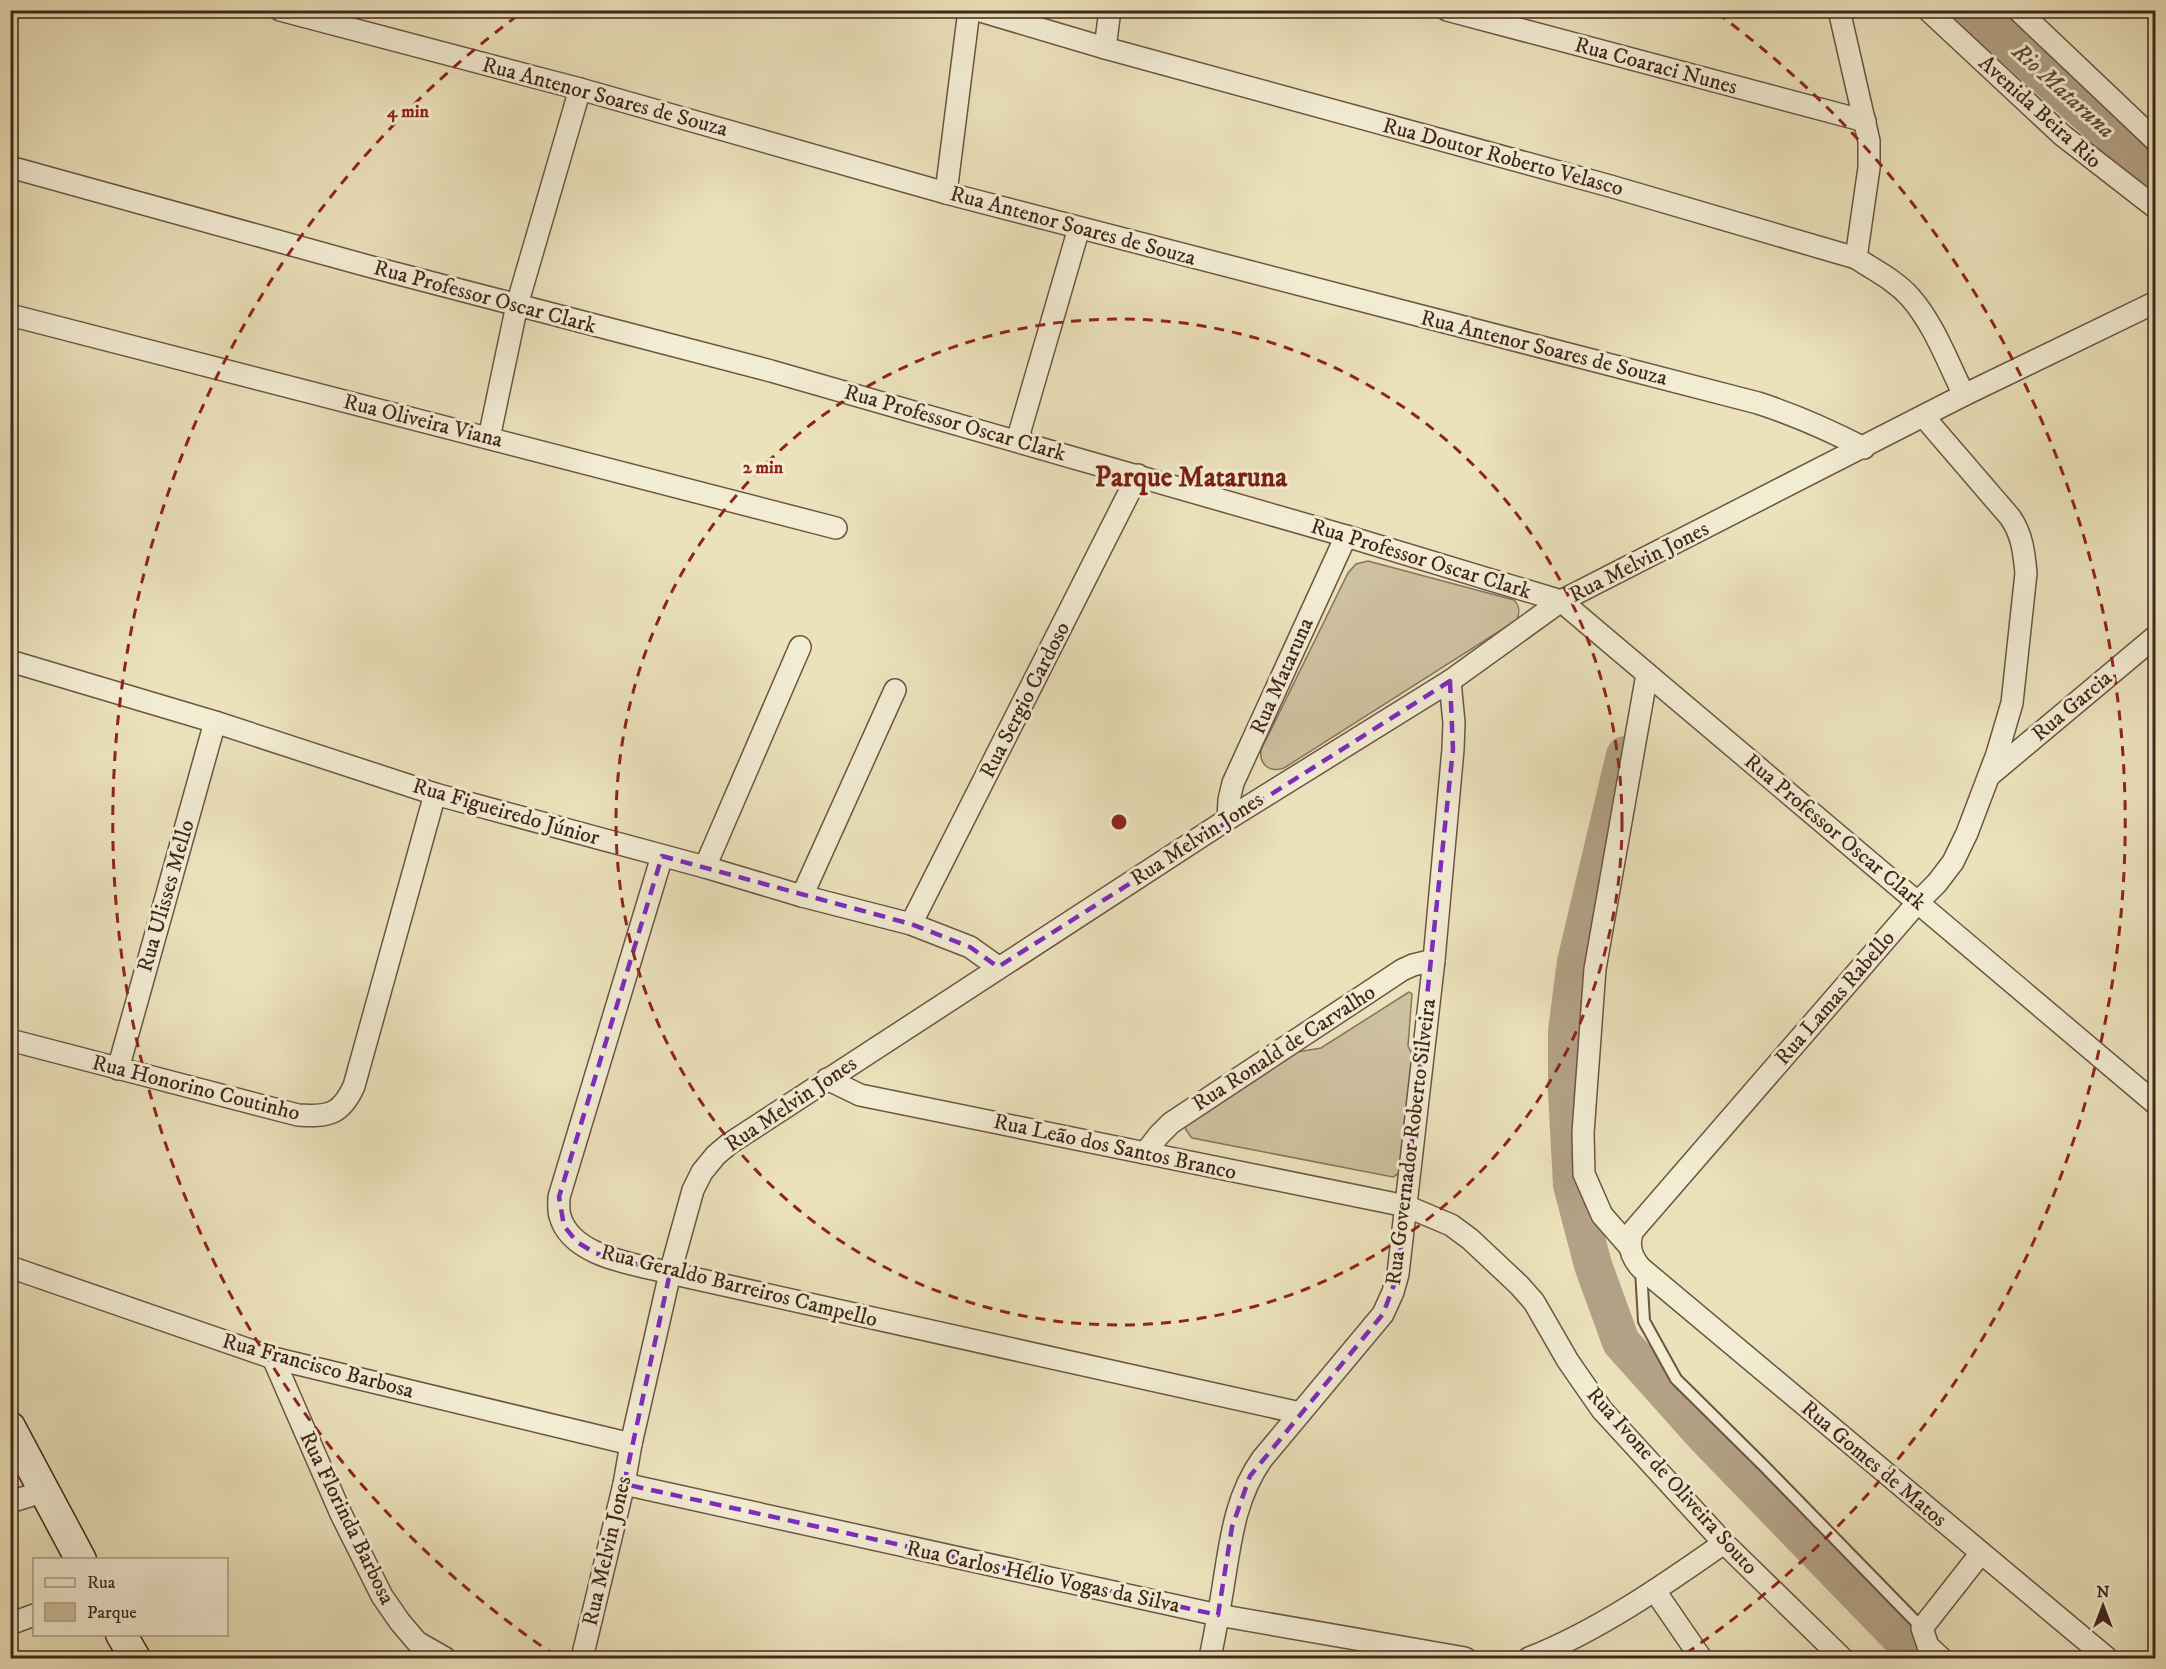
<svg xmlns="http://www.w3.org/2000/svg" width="2166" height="1669" font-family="'IM FELL DW Pica',serif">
  <rect width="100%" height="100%" fill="#ebe1bb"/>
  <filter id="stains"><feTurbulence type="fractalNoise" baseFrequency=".00333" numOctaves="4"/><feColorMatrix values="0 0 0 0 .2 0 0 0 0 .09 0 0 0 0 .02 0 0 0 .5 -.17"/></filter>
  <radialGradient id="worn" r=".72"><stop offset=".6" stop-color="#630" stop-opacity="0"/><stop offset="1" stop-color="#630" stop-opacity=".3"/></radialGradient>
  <!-- green -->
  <g fill="#cec1a0" stroke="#88745e" stroke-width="1.5">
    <path d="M1368,561L1514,600C1520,606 1520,612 1517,620L1284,768C1270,773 1259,765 1261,750L1348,573L1356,564Z"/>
    <path d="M1409,992L1412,994L1408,1046L1415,1061L1403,1171L1393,1177L1192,1138L1186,1130L1185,1125L1291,1053L1321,1048Z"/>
  </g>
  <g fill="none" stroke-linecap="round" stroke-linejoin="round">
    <!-- river -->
    <g stroke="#b2a185" stroke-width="38">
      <path d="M1972,10L2119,142L2156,169"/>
      <path d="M1625,755L1576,962L1567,1031V1092L1572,1185L1593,1265L1621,1342L1705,1436L1920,1658"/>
    </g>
    <defs>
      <path id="service" d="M1641,1270L1644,1321L1676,1379L1764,1466L1922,1628"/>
      <g id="minor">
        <path d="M280,10L580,89L946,193L1758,403C1795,415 1829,430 1864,448"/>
        <path d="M977,10L1105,48L1610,186L1856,258C1874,270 1895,280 1910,297C1934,324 1948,363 1964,395"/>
        <path d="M1447,10L1865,121"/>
        <path d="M1839,10L1869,141V168L1856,258"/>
        <path d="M1928,10L2062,135L2156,208"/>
        <path d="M2018,10L2156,141"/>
        <path d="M1105,48L1110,10"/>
        <path d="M10,167L368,266L771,371L1346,536L1561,601L2156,1104"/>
        <path d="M946,193L969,10"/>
        <path d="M10,315L836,528"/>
        <path d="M1924,417L2010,517C2022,534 2024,552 2026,573L2012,703L1997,754L1967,833L1953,862L1937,883L1918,902L1633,1231C1627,1245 1631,1257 1641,1268L2107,1658"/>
        <path d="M489,438L517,305L580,89"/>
        <path d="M1017,441L1079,228"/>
        <path d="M10,661L215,722L435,794L705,867L802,896L911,924L970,947L998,967"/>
        <path d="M1990,775L2156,636"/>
        <path d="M1228,819L1229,800L1233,783L1346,536"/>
        <path d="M662,856L559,1197C559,1203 558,1210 560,1216C571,1257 635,1264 670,1273L1300,1413"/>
        <path d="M705,867L800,647"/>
        <path d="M802,896L895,690"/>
        <path d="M911,924L1138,475"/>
        <path d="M10,1040L298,1115C328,1117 341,1115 354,1086L435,794"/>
        <path d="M118,1069L215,722"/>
        <path d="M827,1079L860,1095L1406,1206L1451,1225L1470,1239L1519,1285L1534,1302L1568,1361L1602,1410L1724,1543L1842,1658"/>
        <path d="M1145,1153L1159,1135L1171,1123L1402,970L1413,965L1434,960"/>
        <path d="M1630,1247L1602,1215L1584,1174L1583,1133L1595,969L1647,674"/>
        <path d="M10,1267L273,1358L631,1444"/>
        <path d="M273,1358L341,1514L382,1596L400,1622L417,1642L445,1658"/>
        <path d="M624,1484L1218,1615L1465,1658"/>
        <path d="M10,1502L45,1491"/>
        <path d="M1655,1591L1701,1658"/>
        <path d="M10,1624L34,1615"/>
        <path d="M582,1658L624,1484L631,1444L670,1273L693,1190L702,1172L716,1155L729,1144L1228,819L1450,681L1561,601L1964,395L2156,302"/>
        <path d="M1210,1658C1215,1633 1220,1607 1224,1581C1231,1537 1236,1496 1262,1459L1383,1314L1393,1292L1398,1274L1434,960L1453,749L1454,723L1450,681"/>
        <path d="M1529,1658C1598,1631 1664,1585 1724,1543"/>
        <path d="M1941,1658L1928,1646L1922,1628L1981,1553"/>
      </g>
      <g id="secondary">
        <path d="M10,1427L81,1560"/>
        <path d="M121,1634L135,1658"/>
      </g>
    </defs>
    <!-- service casing -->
    <use href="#service" stroke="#6c5543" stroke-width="14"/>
    <!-- minor casing -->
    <use href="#minor" stroke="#6c5543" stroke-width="24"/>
    <!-- secondary casing -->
    <use href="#secondary" stroke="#42261b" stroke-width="33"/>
    <!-- service -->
    <use href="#service" stroke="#f2ecd3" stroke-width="10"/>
    <!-- minor -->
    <use href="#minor" stroke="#f2ecd3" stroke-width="21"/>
    <!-- secondary -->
    <use href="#secondary" stroke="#f2ecd3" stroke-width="30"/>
  </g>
  <!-- marked area -->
  <path fill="none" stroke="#7b2cbf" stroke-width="4.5" stroke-dasharray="12 8" stroke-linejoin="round" d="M1450,681L1453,749L1398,1274L1383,1314L1250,1476L1232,1527L1218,1615L624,1484L670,1273L595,1253L577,1242L564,1226L559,1197L662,856L911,924L970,947L998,967Z"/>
  <!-- distance rings -->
  <g fill="none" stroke="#8f2418" stroke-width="3" stroke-dasharray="10 8">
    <circle cx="1119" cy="822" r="503"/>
    <path d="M556 1656A1006 1006 0 0 1 521 13M1717 13A1006 1006 0 0 1 1682 1656"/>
  </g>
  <g text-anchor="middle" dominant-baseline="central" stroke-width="6" stroke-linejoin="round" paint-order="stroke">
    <!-- street labels -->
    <g font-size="22" fill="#42261b" stroke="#f2ecd3">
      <text transform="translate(1656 66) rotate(15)">Rua Coaraci Nunes</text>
      <text transform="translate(605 97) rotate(15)">Rua Antenor Soares de Souza</text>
      <text transform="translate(2040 112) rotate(42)">Avenida Beira Rio</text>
      <text transform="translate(1503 157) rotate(15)">Rua Doutor Roberto Velasco</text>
      <text transform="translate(1073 226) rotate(15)">Rua Antenor Soares de Souza</text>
      <text transform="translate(485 297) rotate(15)">Rua Professor Oscar Clark</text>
      <text transform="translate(1544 348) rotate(14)">Rua Antenor Soares de Souza</text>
      <text transform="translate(423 421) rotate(14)">Rua Oliveira Viana</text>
      <text transform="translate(955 423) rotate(16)">Rua Professor Oscar Clark</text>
      <text transform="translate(1421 559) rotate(17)">Rua Professor Oscar Clark</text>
      <text transform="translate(1639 562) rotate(-27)">Rua Melvin Jones</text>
      <text transform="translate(1282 676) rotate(-66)">Rua Mataruna</text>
      <text transform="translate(1025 700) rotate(-63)">Rua Sergio Cardoso</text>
      <text transform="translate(2072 706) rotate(-40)">Rua Garcia</text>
      <text transform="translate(506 812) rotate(16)">Rua Figueiredo Júnior</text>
      <text transform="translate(1835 832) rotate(40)">Rua Professor Oscar Clark</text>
      <text transform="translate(1197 839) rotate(-33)">Rua Melvin Jones</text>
      <text transform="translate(166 896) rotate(-74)">Rua Ulisses Mello</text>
      <text transform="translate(1835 998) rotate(-49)">Rua Lamas Rabello</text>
      <text transform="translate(1284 1048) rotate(-33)">Rua Ronald de Carvalho</text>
      <text transform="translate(196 1088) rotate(14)">Rua Honorino Coutinho</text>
      <text transform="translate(791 1104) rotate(-34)">Rua Melvin Jones</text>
      <text transform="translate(1411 1142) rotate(-83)">Rua Governador Roberto Silveira</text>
      <text transform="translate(1115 1147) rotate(12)">Rua Leão dos Santos Branco</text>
      <text transform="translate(739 1286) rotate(14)">Rua Geraldo Barreiros Campello</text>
      <text transform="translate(318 1366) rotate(15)">Rua Francisco Barbosa</text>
      <text transform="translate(1874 1464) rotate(40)">Rua Gomes de Matos</text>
      <text transform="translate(1672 1481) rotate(48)">Rua Ivone de Oliveira Souto</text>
      <text transform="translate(347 1518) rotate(64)">Rua Florinda Barbosa</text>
      <text transform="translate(607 1551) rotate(-77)">Rua Melvin Jones</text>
      <text transform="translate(1043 1577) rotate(12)">Rua Carlos Hélio Vogas da Silva</text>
    </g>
    <!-- water labels -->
    <g font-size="24" font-style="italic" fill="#644b3b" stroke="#f2ecd3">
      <text transform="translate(2063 91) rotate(42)">Rio Mataruna</text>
    </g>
    <!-- district labels -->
    <g font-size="28" font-weight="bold" fill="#7a1f14" stroke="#f2ecd3">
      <text x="1191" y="477">Parque Mataruna</text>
    </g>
  </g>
  <circle cx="1119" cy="822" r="9" fill="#8f2418" stroke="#f2ecd3" stroke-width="3"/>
  <g font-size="18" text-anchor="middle" font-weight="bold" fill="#8f2418" stroke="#f2ecd3" stroke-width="6" stroke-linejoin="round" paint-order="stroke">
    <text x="408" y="117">4 min</text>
    <text x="763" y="473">2 min</text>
  </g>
  <!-- margin -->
  <rect width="2166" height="1669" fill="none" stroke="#ebe1bb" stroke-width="36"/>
  <rect x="12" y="12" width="2142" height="1645" fill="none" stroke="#42261b" stroke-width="3"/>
  <rect x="18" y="18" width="2130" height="1633" fill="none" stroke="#42261b" stroke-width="1.5"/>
  <!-- legend -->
  <rect x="33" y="1558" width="195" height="78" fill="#f2ecd3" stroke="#ac9d89" stroke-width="1.5"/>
  <rect x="45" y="1578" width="30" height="9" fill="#f2ecd3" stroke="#ac9d89" stroke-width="1.5"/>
  <text x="87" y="1588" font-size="18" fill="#42261b">Rua</text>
  <rect x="45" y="1603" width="30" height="18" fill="#cec1a0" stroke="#ac9d89" stroke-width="1.5"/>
  <text x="87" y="1618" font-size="18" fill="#42261b">Parque</text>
  <!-- north arrow -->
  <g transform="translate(2103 1606)" stroke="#f2ecd3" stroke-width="4.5" paint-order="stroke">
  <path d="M0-4.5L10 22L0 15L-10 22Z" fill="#42261b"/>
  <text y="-9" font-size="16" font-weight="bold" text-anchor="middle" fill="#42261b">N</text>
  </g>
  <rect width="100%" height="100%" filter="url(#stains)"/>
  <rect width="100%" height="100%" fill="url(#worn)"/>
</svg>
